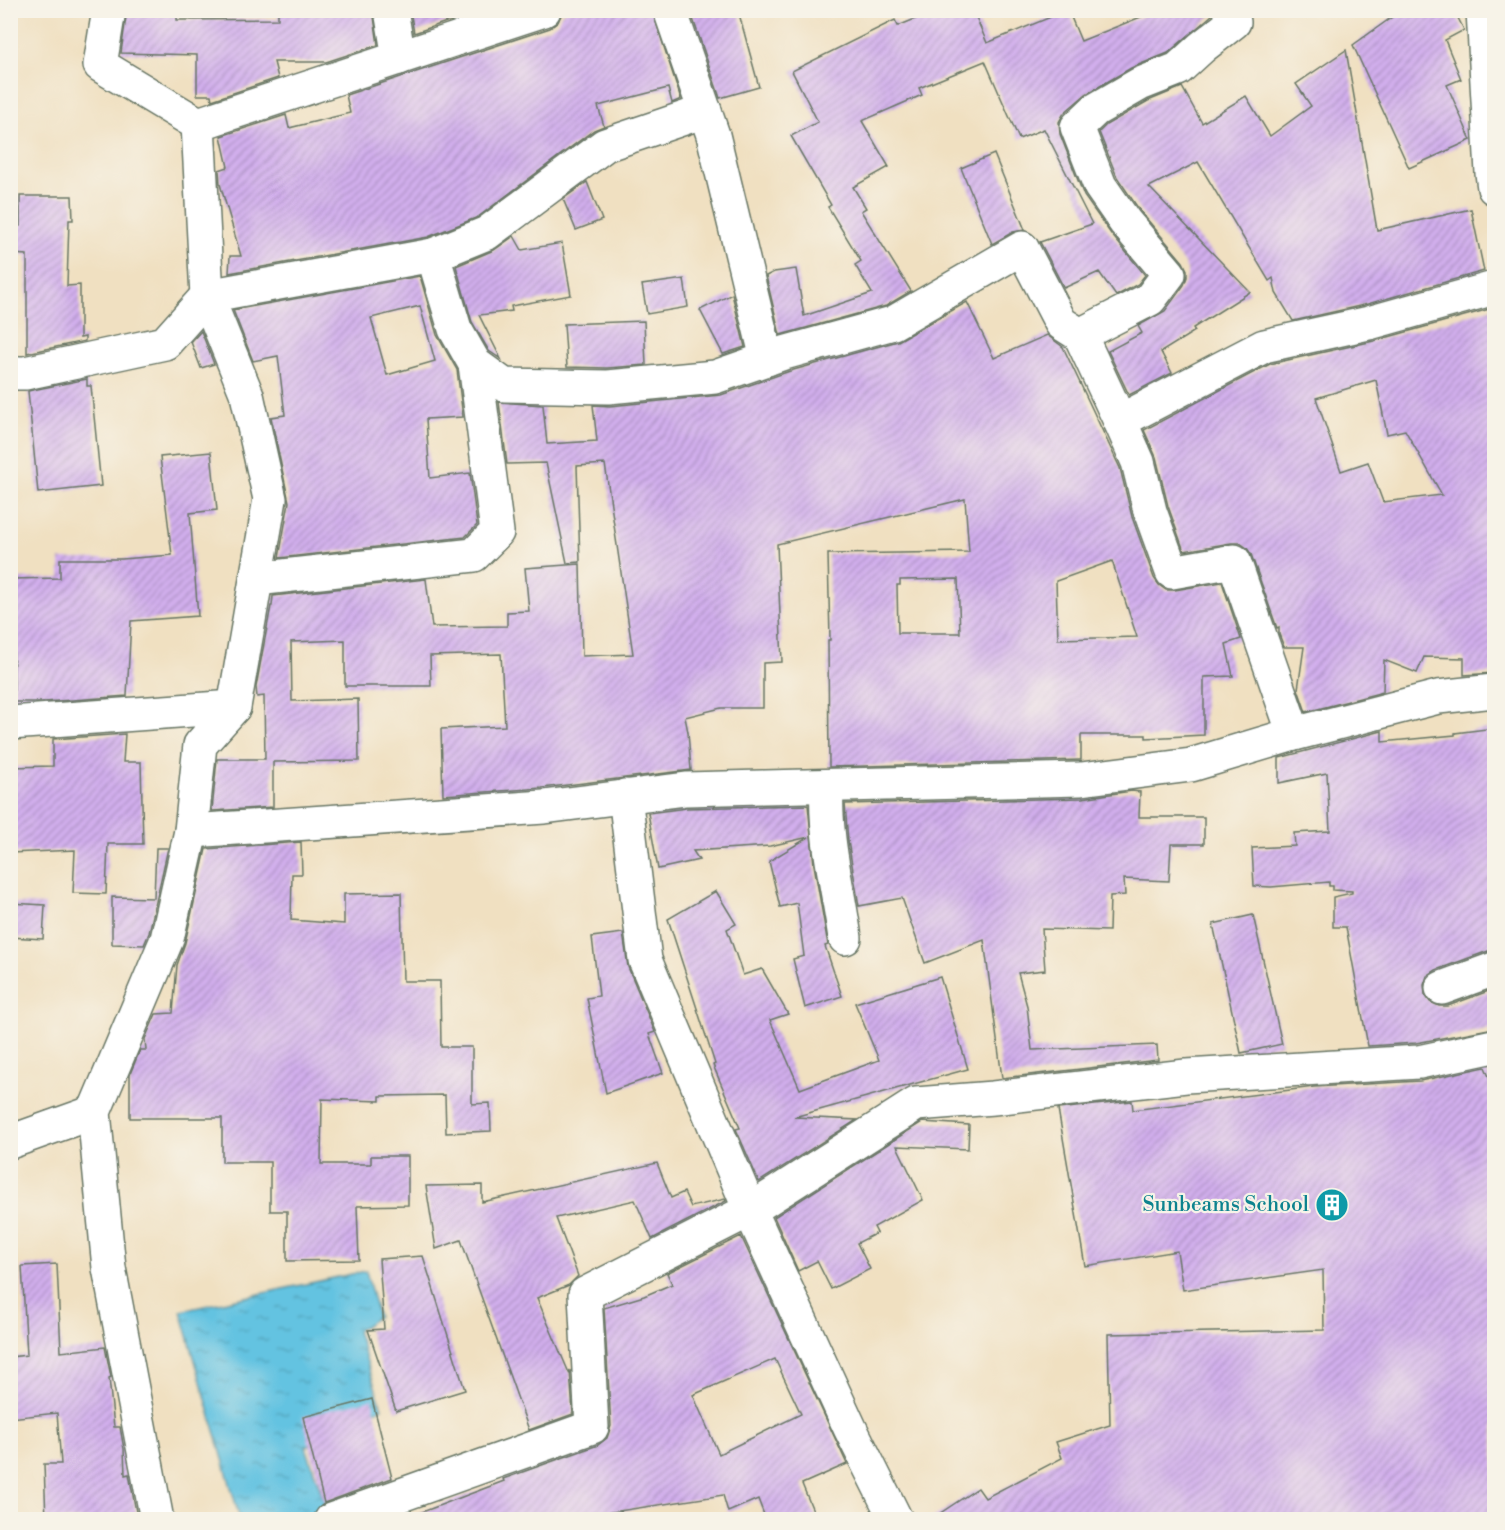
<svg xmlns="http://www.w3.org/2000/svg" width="1505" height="1530" font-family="'Libre Bodoni',serif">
  <defs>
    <pattern id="water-ripples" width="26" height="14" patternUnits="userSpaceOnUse" patternTransform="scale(1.5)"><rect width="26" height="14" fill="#63c3e1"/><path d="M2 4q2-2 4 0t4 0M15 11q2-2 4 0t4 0" fill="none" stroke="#51a0b7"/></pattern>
    <pattern id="building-hatch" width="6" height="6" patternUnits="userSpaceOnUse" patternTransform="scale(1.5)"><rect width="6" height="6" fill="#d2afed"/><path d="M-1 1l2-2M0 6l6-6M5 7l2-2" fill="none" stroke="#aa90c1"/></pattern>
  </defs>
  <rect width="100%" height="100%" fill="#f7f3e8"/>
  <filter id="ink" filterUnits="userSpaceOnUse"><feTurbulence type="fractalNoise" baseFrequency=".0167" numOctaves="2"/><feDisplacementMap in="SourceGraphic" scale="12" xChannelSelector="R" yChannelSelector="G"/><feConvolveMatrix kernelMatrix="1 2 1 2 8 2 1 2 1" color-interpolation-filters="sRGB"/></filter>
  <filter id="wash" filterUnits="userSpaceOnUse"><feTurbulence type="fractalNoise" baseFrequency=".008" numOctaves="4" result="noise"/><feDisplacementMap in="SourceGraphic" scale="24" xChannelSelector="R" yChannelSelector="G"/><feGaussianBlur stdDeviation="1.35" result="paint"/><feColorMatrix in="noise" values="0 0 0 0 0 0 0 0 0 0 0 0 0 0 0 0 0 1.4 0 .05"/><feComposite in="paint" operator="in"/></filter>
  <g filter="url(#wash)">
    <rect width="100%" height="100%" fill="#f0e0c1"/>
    <!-- water -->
    <path fill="url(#water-ripples)" stroke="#41808a" stroke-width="1.5" d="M366,1271L378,1317L357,1331L382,1408L361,1416L359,1429L306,1447L330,1519H240L181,1311Z"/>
    <g id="blocks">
      <!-- building -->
      <g fill="url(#building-hatch)" fill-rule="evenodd">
        <path d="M127,10H177V20L278,19V10H373L378,45L326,62H274L278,78L212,100L211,95H197V55L121,53Z"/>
        <path d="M410,10H463L464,16L414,33Z"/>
        <path d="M570,10H652L681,99L672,103L668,88L598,106L604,126L594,130L478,217L428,237L229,273L230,256H241L220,184L219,170L228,167L221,136L286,115L289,128L350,113L346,95L550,28L558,22L562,13Z"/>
        <path d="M690,10H738L759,87L720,98Z"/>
        <path d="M937,10H973L987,43L1068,10L1081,41L1158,10H1212V15L1168,53L1131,68L1086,94L1064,113L1059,122L1060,134L1084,196L1111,234L1145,275L1138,284L1116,296L1099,272L1064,288L1040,242L1092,224L1044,129L1019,139L985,61L919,88L922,95L862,121L889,167L853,187L866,208L861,211L911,291L886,306L780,335L766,276L774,272L796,269L804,316L872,293L855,265L861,261L828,207L831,205L791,136L818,122L792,71L895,20L898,26Z"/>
        <path d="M1402,10H1454L1464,30L1445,40L1461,79L1447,85L1471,140L1409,168L1353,45Z"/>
        <path d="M1346,50L1377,230L1471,209L1484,271L1364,305L1293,321L1276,293L1273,278L1269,281L1198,162L1149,187L1250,292L1193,328L1195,331L1161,352L1172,373L1129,395L1108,351L1142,333L1138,326L1165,311L1184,285L1187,277V270L1183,262L1140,211L1117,177L1099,132L1106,125L1148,101L1182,87L1202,123L1246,96L1270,136L1311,106L1296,84Z"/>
        <path d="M994,154L1025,230L1013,232L992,244L961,168Z"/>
        <path d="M587,182L602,220L576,230L563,199Z"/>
        <path d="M20,196H72L73,220H69L67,286L80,285V338L85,337V341L27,353V255L12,254L13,226H20Z"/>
        <path d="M514,236L522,250L562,243L571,295L511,306L512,311L479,315L501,359L489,351L472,322L456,266L494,250Z"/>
        <path d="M420,276L437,335L457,370L463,417L426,419L430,478L470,473L477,525L465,537L279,558L289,502L271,417L285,415L278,356L253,361L233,310ZM420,306L435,361L387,375L371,318Z"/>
        <path d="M684,279L688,307L647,314L642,285Z"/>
        <path d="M732,294L745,347L723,354L700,310Z"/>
        <path d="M967,302L994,358L1047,335L1063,347L1120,468L1132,517L1154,578L1159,585L1166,590H1175L1222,582L1241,639L1226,644L1233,676L1204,677V735L1146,738V735H1081V760H1080L829,767L828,640H830L828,554L969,552L965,499L777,544L782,662L763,663V708H721L685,717L688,732L691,770L542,788L443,795L441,729L505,726L501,654L430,656L431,686H345V640L291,642L292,701L358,699L359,761L273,762V807L212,811L217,759H265L264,696L257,697L256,687L271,606H272L273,596L426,579L432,627L507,626V612L529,611L525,568L580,564L582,656L633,654L605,464L577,466L580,562L567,563L546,463L507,464L499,402L543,405L547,444L597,441L593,405L610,406L721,395L790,371L898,341ZM1112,561L1137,637L1058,639L1056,581ZM958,579L960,633H898L897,585H900V580Z"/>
        <path d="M1493,308L1494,317V673L1464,675V658L1424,657L1417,673L1384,660L1383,692L1306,712L1298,689L1304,647H1284L1279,634V627L1277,628L1251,554L1247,548L1240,543H1231L1184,551L1168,506L1156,457L1144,430L1270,364L1374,341ZM1376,380L1387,434L1405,430L1442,495L1383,502L1368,462L1341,471L1316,398Z"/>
        <path d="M644,321L646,365L607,368L567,367L564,324Z"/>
        <path d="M201,331L214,364L201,368L191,342Z"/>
        <path d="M87,379V386H91L101,486L38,493L28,391Z"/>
        <path d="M211,452L217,510L190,513L198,616L131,621L127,696L44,702H14L13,608H10V579L60,578V559H122L172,555L160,457Z"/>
        <path d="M1494,728V951H1488L1436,970L1427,976L1424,985L1425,995L1430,1002L1439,1006H1448L1494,989V1028L1416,1043L1368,1046L1346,927H1333V897L1352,893V891L1333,890V886H1329V882L1271,887L1254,886L1252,848L1295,846L1294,833L1330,831L1327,773L1279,783V758L1382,731V742L1455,735V733Z"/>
        <path d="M125,734L123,762H141L143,844H108L106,894L73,893L75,850L10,853V767L53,766V739Z"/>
        <path d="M1132,791L1140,792L1139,817H1204V844H1171L1169,881L1124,879L1125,895L1110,896L1109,931L1042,929L1045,970L1018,973L1027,1006L1032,1050L1157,1045L1158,1060L1002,1078L984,940L925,963L902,898L859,906L848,841L845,804L1082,798Z"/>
        <path d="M808,805L814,865L828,945L825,946L842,996L805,1008L793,959L804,956L797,903L780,907L769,861L809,837L770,846L693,851L699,860L658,869L648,813L687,808Z"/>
        <path d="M301,842L302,874H292L291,920L344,924V894L401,893L403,981H440L441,1047H472V1104L490,1103L491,1131L446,1133L445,1095L380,1096V1101L322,1099L321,1164H371V1156H408V1205L357,1206L359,1260L287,1261V1211H270V1162H222V1118H130V1074L140,1050H146L145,1039L156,1014L173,1013L177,965L185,943L206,849Z"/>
        <path d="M156,848H168L149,933L144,945L112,944V897L154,898Z"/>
        <path d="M716,891L736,924L727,929L743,975L762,969L788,1014L770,1020L800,1089L879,1060L855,1003L940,977L968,1069L794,1117L857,1120L759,1182L736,1129L740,1128L713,1065L715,1064L668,919Z"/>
        <path d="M10,903L45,905L43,939L10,937Z"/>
        <path d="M1253,915L1282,1044L1241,1053L1213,924Z"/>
        <path d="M623,933L628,967L655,1032L649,1034L663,1073L606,1093L587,998L599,996L592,937Z"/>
        <path d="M1485,1067L1494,1089V1520H930L978,1488L985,1498L1062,1458L1056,1442L1110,1425L1108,1334L1324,1330L1323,1270L1183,1290L1177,1251L1085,1266L1058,1109L1132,1101L1133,1110L1314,1087L1420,1081Z"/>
        <path d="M922,1122L969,1125L968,1149L897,1146L923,1200L874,1227L877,1233L857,1243L870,1269L831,1289L817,1261L798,1271L774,1217Z"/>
        <path d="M657,1163L671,1198L684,1192L691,1207L725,1199L726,1201L652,1239L635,1200L556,1218L578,1276L569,1285L537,1298L569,1373L570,1370L573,1414L529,1430L461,1240L436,1249L426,1186L482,1185V1202Z"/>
        <path d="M741,1236L847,1464L802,1484L817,1520H766L758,1499L728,1512L723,1495L560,1520H409V1517L504,1481L503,1479L598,1445L607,1438L611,1426L604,1308L644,1296L672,1284L667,1273ZM775,1359L801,1414L719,1454L693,1395Z"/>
        <path d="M423,1256L465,1390L396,1411L368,1330L384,1329L379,1259Z"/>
        <path d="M57,1264L61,1352L105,1347L111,1377L109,1378L114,1427H120L124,1449L125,1475L129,1474L137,1517L129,1520H46L44,1464H61L57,1413L10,1418V1357L27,1355L22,1266Z"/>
        <path d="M372,1399L392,1478L324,1503L303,1417Z"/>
      </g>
    </g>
  </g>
  <g filter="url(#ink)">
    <use href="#blocks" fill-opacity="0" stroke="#687665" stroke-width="1.5"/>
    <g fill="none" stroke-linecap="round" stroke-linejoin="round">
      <defs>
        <g id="minor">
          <path d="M109,10L100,65L198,124L207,296L247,395L270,499L234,707L200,745L191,831L167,939L94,1112L109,1268L157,1520"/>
          <path d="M391,10L399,58"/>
          <path d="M670,10L713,135L767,359"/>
          <path d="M1483,10L1492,173L1494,188"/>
          <path d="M198,124L544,10"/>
          <path d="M433,255L487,233L605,145L705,111"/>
          <path d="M10,373H25L165,343L207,296L433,255L455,329L475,364L504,385L608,387L715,377L784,353L893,323L1022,248L1061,323L1080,335"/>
          <path d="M1120,421L1080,335L1150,299L1169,274L1125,222L1100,186L1077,127L1095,110L1140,84L1178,69L1202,47L1234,22L1230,10"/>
          <path d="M256,579L474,555L497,532L475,364"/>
          <path d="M10,723L234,707"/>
          <path d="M1294,734L1234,561L1172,572L1150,511L1138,462L1120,421L1264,346L1369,323L1494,288"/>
          <path d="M827,786C824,838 838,887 845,938"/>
          <path d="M625,796L645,960L750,1210L850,1428L896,1520"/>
          <path d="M191,831L544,807L686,789L1081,779L1191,765L1294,734L1438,697L1494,691"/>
          <path d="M1442,988L1494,969"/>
          <path d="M10,1142L94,1112"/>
          <path d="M331,1520L592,1427L585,1294L750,1210L916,1104L993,1098L1186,1076L1419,1062L1494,1046"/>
        </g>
      </defs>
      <!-- minor casing -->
      <use href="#minor" stroke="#687665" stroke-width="36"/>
      <!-- minor -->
      <use href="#minor" stroke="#fff" stroke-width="33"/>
    </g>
  </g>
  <!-- icons -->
  <defs>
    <symbol id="building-disc" viewBox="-11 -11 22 22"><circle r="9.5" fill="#0f9aa8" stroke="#f7f3e8"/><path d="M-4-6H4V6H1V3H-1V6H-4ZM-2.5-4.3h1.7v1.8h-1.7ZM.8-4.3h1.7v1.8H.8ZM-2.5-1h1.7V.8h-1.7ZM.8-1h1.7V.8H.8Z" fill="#fff"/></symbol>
  </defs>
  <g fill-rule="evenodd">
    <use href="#building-disc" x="1313" y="1186" width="38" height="38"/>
  </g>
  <g text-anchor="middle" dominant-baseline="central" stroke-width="4.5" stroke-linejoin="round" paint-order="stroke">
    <!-- culture labels -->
    <g font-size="21" fill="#0d838f" stroke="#f7f3e8" text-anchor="end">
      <text x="1309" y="1205">Sunbeams School</text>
    </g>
  </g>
  <!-- margin -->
  <rect width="1505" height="1530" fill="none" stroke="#f7f3e8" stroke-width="36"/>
</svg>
